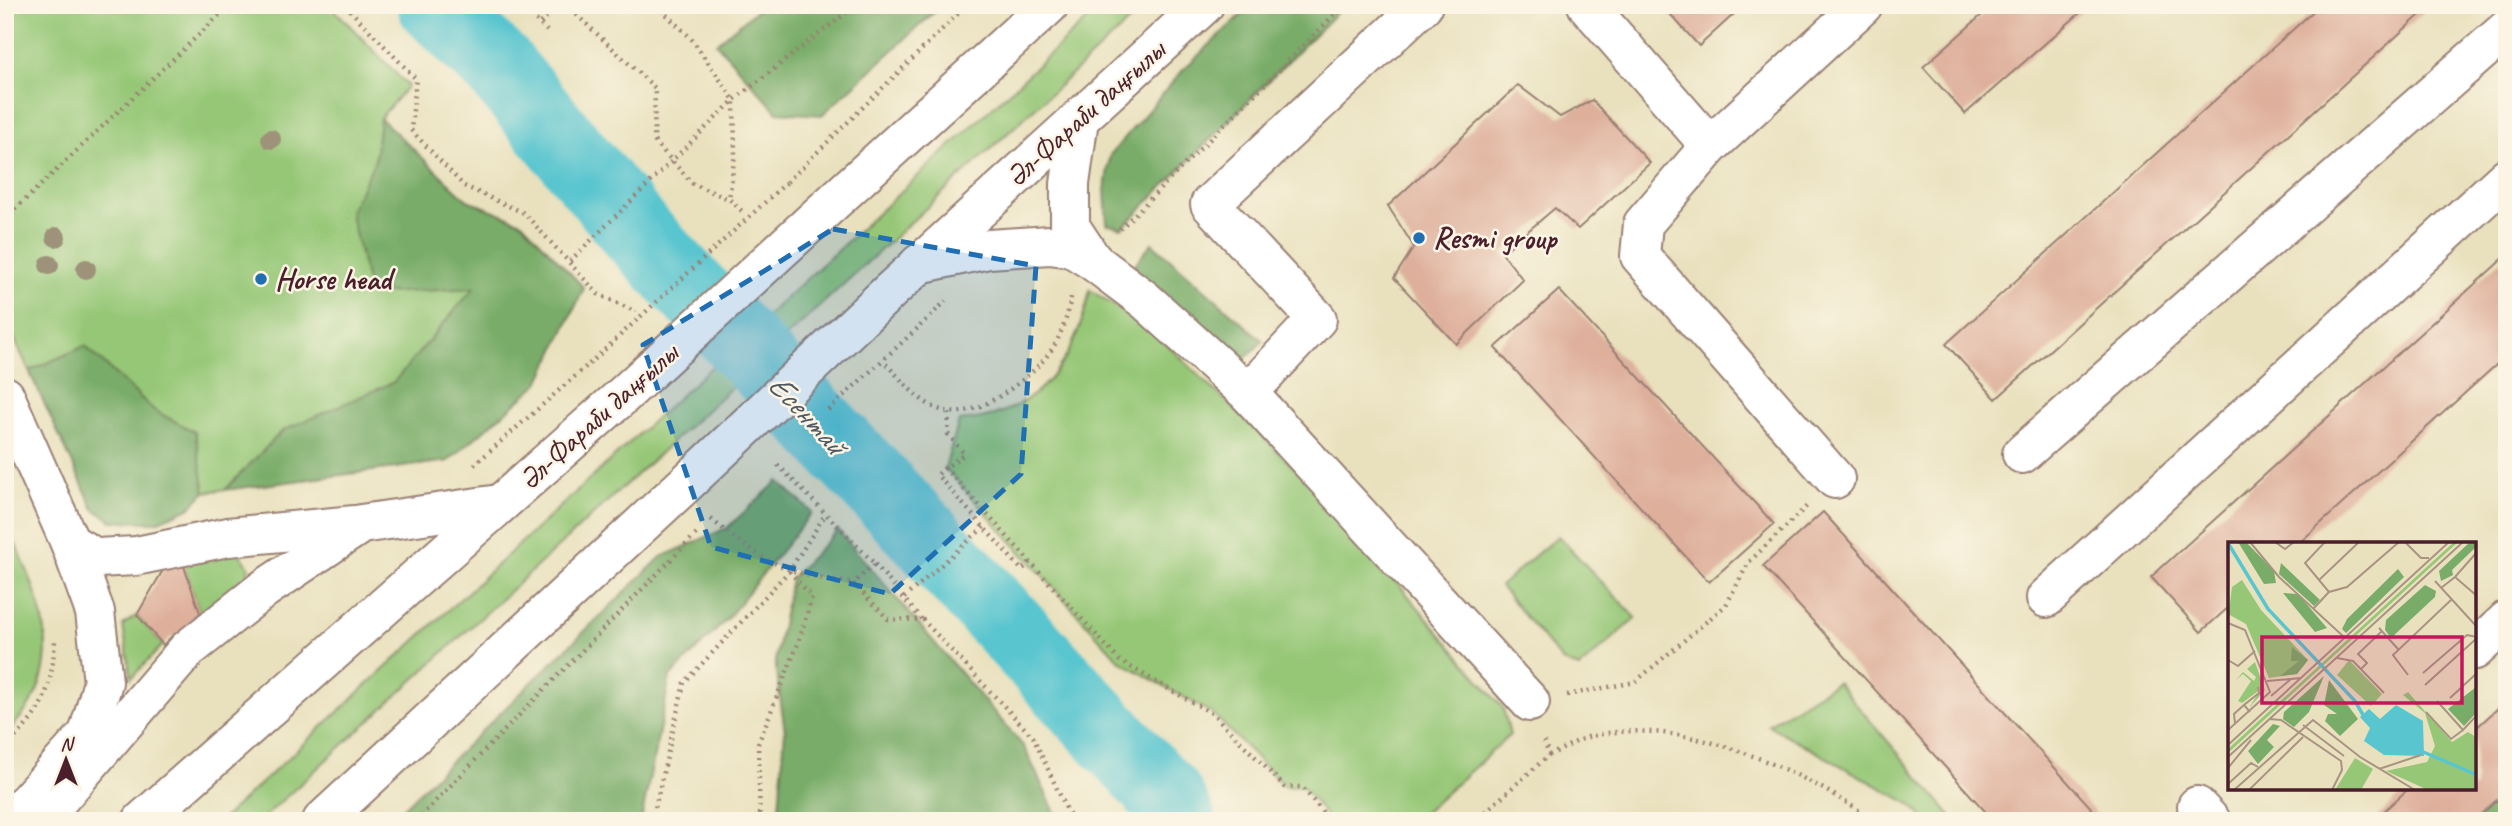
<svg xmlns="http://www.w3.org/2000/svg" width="2512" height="826" font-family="Caveat,sans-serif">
  <rect width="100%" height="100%" fill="#fcf5e5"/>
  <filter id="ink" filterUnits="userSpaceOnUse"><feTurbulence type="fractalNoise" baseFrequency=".0143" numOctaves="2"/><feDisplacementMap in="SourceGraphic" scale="14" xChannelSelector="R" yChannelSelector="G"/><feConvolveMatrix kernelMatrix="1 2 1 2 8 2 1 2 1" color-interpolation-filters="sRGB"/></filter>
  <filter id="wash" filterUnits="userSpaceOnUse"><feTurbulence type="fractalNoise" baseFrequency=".00686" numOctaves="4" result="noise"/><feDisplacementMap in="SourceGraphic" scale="28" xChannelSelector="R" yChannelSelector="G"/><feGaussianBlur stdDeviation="1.57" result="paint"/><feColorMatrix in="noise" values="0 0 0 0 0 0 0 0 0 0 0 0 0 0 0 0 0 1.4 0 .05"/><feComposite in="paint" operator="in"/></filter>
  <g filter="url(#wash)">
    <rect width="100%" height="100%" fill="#e9e1be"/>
    <!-- green -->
    <g fill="#96c777" stroke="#707351" stroke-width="2">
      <path d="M5,5H330L408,86L380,118L467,200L522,222L584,288L539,383L448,461L205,492L189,508L156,522L113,521L94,509L5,319Z"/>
      <path d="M1103,5H1147L260,821H220Z"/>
      <path d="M1090,290L1153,331L1324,496L1503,708L1510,735L1415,821H1330L1303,787H1285L1213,714L1120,661L945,468L959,421C1037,416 1075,362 1090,290Z"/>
      <path d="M5,520C38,595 78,667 5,734Z"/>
      <path d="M1558,536L1636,618L1579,668L1562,661L1500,586Z"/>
      <path d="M228,537L249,567L247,576L200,613L177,546Z"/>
      <path d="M137,615L163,645L131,678L123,625Z"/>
      <path d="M1837,682L1956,821H1926L1910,804L1768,725Z"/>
    </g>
    <!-- forest -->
    <g fill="#78ac68" stroke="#61664a" stroke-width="2">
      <path d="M763,5H942L822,115L777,112L716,43Z"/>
      <path d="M1252,5H1344L1122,228L1107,224L1105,189L1110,155L1184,69Z"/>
      <path d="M380,118L467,200L522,222L584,288L539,383L448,461L225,490L282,431L394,382L474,288L370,294L350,212L375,160Z"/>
      <path d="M1152,243L1263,341L1237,366L1133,267Z"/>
      <path d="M85,346L155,411L195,432L205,492L189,508L156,522L113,521L94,509L29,371Z"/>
      <path d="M778,481L812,512L727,619L670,677L641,821H389L661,557L727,528Z"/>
      <path d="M838,530L1024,747L1059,821H778L785,731L775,661L791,578Z"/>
      <path d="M2507,791V821H2474Z"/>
    </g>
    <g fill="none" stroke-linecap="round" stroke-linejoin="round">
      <!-- river -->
      <path stroke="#58c5cf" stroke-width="75" d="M435,5L499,67L638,234L928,539L1167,798L1179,821"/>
    </g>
    <g id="blocks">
      <!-- building -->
      <g fill="#deb09c">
        <path d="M1662,5H1744L1699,46Z"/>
        <path d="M1993,5H2089L1965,114L1923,67Z"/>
        <path d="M2320,5H2431L1996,399L1946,344Z"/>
        <path d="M1518,85L1560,117L1592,100L1650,163L1578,229L1555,208L1502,253L1523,280L1456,344L1394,278L1414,247L1388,206Z"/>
        <path d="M2507,255V355L2298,544H2230V606L2201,632L2151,577Z"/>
        <path d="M1559,290L1774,524L1709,582L1495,348Z"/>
        <path d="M1823,512L2103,821H1994L1763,566Z"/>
        <path d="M177,546L200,613L190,623L188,649L172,636L163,645L137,615Z"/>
        <path d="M2507,700V791L2474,821H2373L2408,789H2475V729Z"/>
      </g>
    </g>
  </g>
  <g filter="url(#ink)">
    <use href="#blocks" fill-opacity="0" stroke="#9a8074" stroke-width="2"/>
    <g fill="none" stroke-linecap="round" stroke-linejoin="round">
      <defs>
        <g id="minor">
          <path d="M1587,5L1710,146"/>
          <path d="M1079,119L1070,184V226L1093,261"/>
          <path d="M919,264L989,249L1050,245L1072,248L1093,261L1145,300L1248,393L1530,702"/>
          <path d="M1248,393L1317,319L1210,204L1423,5"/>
          <path d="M5,396L70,543L95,612L103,682L88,734L27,802L5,820"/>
          <path d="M2022,454L2507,29"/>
          <path d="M1835,479L1640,256L1643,224L1710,146L1863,5"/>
          <path d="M70,543L96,558L136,556L228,537L355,525"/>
          <path d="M2046,598L2507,177"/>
          <path d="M2475,650L2507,620"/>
          <path d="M2197,806L2211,821"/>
          <path d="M40,821L188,649L264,589L361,524L499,504"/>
        </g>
        <g id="major">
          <path d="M819,215L1049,5"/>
          <path d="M889,292L1204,5"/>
          <path d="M142,821L620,398"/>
          <path d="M322,821L694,476"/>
        </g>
      </defs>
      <!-- minor casing -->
      <use href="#minor" stroke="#9a8074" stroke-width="42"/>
      <!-- major casing -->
      <use href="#major" stroke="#9a8074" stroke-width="42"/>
      <!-- path -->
      <g stroke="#9a8074" stroke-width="4.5" stroke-dasharray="2 5" stroke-linecap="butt">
        <path d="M345,5L416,79L411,130L464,186L524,213L598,294L636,312"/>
        <path d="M521,5L547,31"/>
        <path d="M566,5L655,88L654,141L693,184L729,199L744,213"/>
        <path d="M656,5L691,38L734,100L735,154L729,199"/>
        <path d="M540,23L559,5"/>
        <path d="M787,182L967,5"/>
        <path d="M5,219L230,5"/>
        <path d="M1120,229L1344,5"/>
        <path d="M570,261L734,100L856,5"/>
        <path d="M920,326L946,301"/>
        <path d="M886,364C904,382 920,405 945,411C977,420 1032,377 1050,352C1061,337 1068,315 1071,297"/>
        <path d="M949,413L948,434L964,454L945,468L1120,661L1213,714L1285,787H1302L1330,821"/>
        <path d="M474,465L589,364"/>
        <path d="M778,465L875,564L853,583L888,619L923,620L1033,737L1072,821"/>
        <path d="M945,468L937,475L1022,570L1030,562"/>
        <path d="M711,519C757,558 792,578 853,583"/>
        <path d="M875,564L922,620"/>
        <path d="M904,598L984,527"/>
        <path d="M1567,695L1635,682L1726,605L1749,562L1807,506"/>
        <path d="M5,747C43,712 51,693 55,641"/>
        <path d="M1549,755C1562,750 1575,741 1588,737C1678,713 1802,769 1874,821"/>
        <path d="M416,821L697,533"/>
        <path d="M652,821L684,683L789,571L825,515"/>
        <path d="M760,821L758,744L798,644L812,597L789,571"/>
        <path d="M1475,821L1549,755L1543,737"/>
      </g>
      <!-- minor -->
      <use href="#minor" stroke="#fff" stroke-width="38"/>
      <!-- major -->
      <use href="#major" stroke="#fff" stroke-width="38"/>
      <defs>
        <g id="major-bridge">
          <path d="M620,398L819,215"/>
          <path d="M694,476L889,292"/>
        </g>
      </defs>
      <!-- major-bridge casing -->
      <use href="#major-bridge" stroke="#9a8074" stroke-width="42" stroke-linecap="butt"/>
      <!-- path-bridge -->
      <g stroke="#9a8074" stroke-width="4.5" stroke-dasharray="2 5" stroke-linecap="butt">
        <path d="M589,364L787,182"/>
        <path d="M828,410L920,326"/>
      </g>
      <!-- major-bridge -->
      <use href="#major-bridge" stroke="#fff" stroke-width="38"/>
    </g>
    <!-- trees -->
    <g fill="#9e927a">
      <circle cx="271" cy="139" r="10"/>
      <circle cx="56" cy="237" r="10"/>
      <circle cx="49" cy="265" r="10"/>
      <circle cx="86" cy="269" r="10"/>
    </g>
  </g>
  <!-- marked area -->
  <path fill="#1f6fb2" fill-opacity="0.2" stroke="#1f6fb2" stroke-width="5" stroke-dasharray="14 9" stroke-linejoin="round" d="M833,229L1036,266L1021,474L890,594L711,547L643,345Z"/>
  <!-- markers -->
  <g fill="#1f6fb2" stroke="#fcf5e5" stroke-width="2.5">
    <circle cx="1419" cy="238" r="7"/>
    <circle cx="261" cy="279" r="7"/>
  </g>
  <g text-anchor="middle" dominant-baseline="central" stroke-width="5" stroke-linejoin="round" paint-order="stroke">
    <!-- street labels -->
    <g font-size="30" fill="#4a1f2b" stroke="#fcf5e5">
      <text transform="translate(1085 113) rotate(-42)">Әл-Фараби даңғылы</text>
      <text transform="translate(598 416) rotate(-42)">Әл-Фараби даңғылы</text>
    </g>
    <!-- poi labels -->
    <g font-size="30" font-weight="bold" fill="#4a1f2b" stroke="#fcf5e5" text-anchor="start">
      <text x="1433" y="238">Resmi group</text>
      <text x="275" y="279">Horse head</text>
    </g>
    <!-- water labels -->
    <g font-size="32" font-style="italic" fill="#4f5964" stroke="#fcf5e5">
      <text transform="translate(807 414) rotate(47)">Есентай</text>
    </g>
  </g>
  <!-- overview -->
  <g transform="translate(2228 542)">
    <rect width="248" height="248" fill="#e9e1be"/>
    <path d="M226,0H230L0,211V207ZM14,38L33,68L80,118L69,132L41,136L18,82L2,73L0,76L4,45ZM121,118L154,152L143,164L109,133ZM27,120L37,148L21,166L33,147L14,161L10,159L23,139L15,132L8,138L15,130L26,139L28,135L19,127ZM180,150L224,200L240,190L248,195V248H200L158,229L199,220L207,204L197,171L175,153ZM127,216L145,227L133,248H107Z" fill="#96c777"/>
    <path d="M10,0H18L46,29L48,41L36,42ZM242,0H248V5L224,28L225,33L213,39L211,29ZM53,21L92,58L86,64L51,32ZM170,27L176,35L118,91L114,87L119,77ZM197,43L208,49L207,55L163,96L157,88L158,78ZM55,51L70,52L99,86L87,90ZM64,105L80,118L69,132L52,134L71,119H63ZM96,134L81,170L66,185L55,177L56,170ZM101,138L130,177L112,194L97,179L100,172H109L96,163ZM248,145V171L236,184L220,167ZM45,182L52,184L39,198L46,205L30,222L20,209Z" fill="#78ac68"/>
    <path d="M168,163L195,179L196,214L156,213L136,199L142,186L132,175L141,167L152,177Z" fill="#58c5cf"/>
    <path fill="none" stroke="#58c5cf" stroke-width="3.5" d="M0,1L40,67L127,159L138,178M193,209L249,233"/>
    <path fill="none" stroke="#a99383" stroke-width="2" d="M22,0L51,35L117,96M47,0L57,7L66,0M177,0L193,16H201M227,35L249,10M91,38L77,21L97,0M207,39L249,85M213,46L227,35L249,54M101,50L91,38L131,0M86,66L101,50L119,45L171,0M0,81L17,88L42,150L0,188M151,86L170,107M109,116L125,119L156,151M0,118L10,124L27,109M133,127L139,121L130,112L154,89M195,131L239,93L249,95M180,133L165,113L224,57M39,139L62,137M197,143L249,96M43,154L63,137L73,136M222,156L249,131M209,159L235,188L249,173M22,170L16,163L31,151L30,145M198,170L223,197L235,188M42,177L53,178L113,219L114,228L104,248M7,181L6,172L16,163M75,183L116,214M0,203L221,0M0,215L235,0M0,226L23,198M151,227L193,213M0,242L23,221L30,225M6,248L85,178L132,215L187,248M21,248L75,195"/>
    <path fill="#c2185b" fill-opacity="0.15" stroke="#c2185b" stroke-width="3.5" d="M34,95H234V161H34Z"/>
    <rect width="248" height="248" fill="none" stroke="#4a1f2b" stroke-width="3.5"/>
  </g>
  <!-- margin -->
  <rect width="2512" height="826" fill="none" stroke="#fcf5e5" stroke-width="28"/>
  <!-- north arrow -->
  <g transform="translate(66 760)" stroke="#fcf5e5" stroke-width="5" paint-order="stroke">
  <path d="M0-5L12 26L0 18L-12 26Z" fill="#4a1f2b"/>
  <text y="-10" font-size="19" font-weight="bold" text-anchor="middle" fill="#4a1f2b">N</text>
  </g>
</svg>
